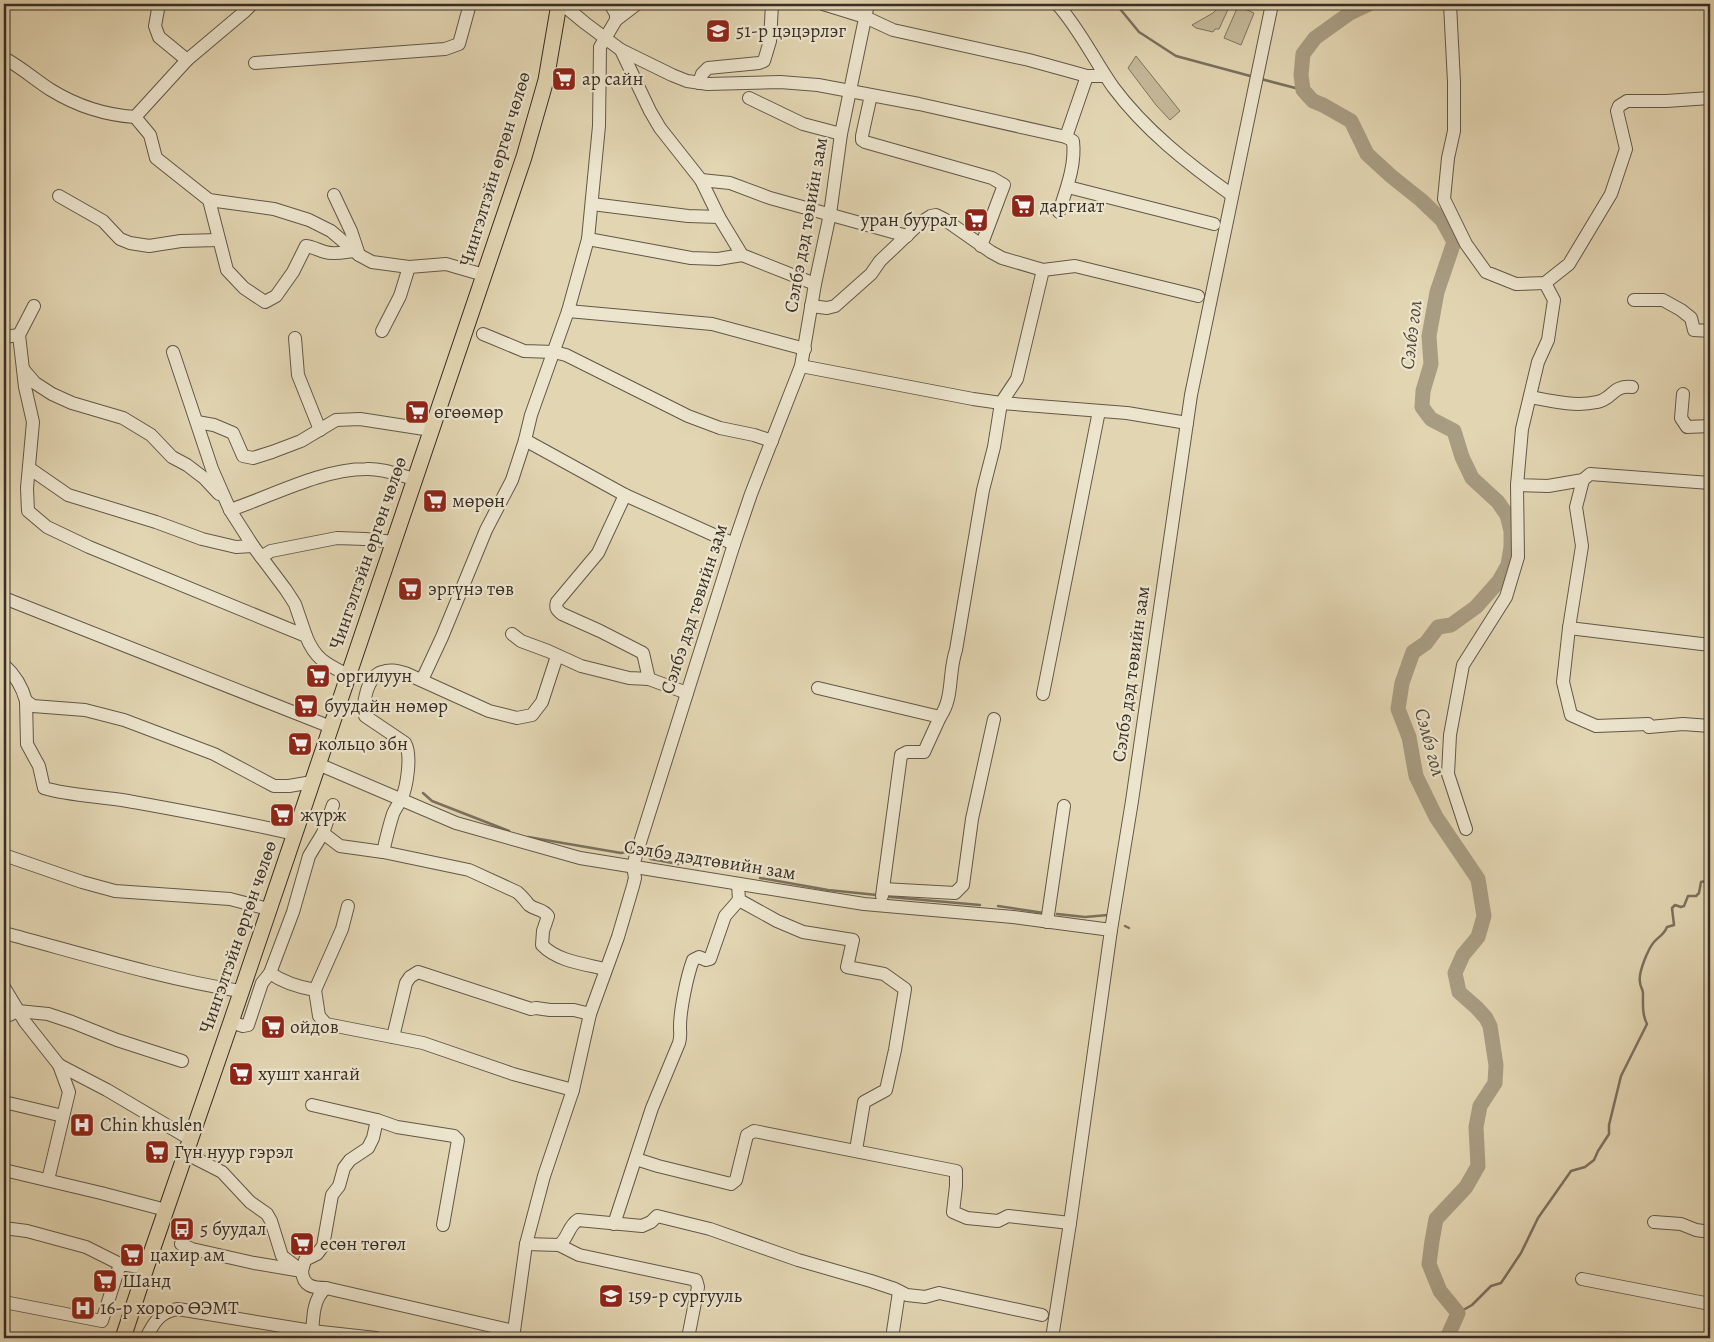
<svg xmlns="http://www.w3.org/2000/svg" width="1714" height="1342" font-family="Alegreya,serif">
  <rect width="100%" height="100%" fill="#e2d5b2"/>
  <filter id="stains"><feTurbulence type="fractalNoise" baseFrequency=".004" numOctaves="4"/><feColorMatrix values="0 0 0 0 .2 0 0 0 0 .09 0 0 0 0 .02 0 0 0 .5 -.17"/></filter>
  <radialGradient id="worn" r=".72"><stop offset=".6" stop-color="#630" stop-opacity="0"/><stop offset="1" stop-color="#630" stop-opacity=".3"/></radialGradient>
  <!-- green -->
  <g fill="#c5b99a" stroke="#7e7460">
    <path d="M1222,4L1230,5L1219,29H1215L1213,32L1196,28L1192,25L1213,13Z"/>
    <path d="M1238,6L1254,13L1241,45L1224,38Z"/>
    <path d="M1136,56L1180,111L1170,120L1156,105L1128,68Z"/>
  </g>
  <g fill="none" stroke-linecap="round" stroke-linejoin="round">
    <!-- stream -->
    <g stroke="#7b705d" stroke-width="2.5">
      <path d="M1116,4L1139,32L1176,56L1254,77"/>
      <path d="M1261,79L1303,90"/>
      <path d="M423,793L432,801L509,831"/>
      <path d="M528,837L621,853L626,852"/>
      <path d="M646,855L651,859L678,864"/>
      <path d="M760,878L828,890L877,895"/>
      <path d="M890,897L980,905"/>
      <path d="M998,906L1044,913"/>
      <path d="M1057,914L1085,917L1108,915"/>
      <path d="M1125,926L1129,928"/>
      <path d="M1458,1313L1472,1305L1491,1286L1501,1283L1521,1253L1538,1218L1571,1171L1585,1167L1594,1160L1598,1151L1609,1134V1125L1621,1076L1647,1024C1642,1014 1643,1005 1643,993C1643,989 1640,987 1640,982C1638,973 1648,949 1654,942C1659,936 1664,935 1667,927L1674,925L1672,908L1675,905L1681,907L1684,906L1688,896H1696L1699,893L1701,882L1710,880"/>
    </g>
    <!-- river -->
    <path stroke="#a89c82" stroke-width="15" d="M1369,4L1350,13L1315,38L1303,54L1301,75L1303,90L1313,101L1323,105L1351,121L1367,154L1391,176L1421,200L1442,220L1454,242L1437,292L1429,336L1431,364L1423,391L1422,407L1431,419L1454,431L1462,457L1472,478L1498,502L1507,515L1511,531V547L1508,565L1499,581L1476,607L1451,625L1438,627L1426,643L1413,652L1402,683L1398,709L1409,737L1416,776L1436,817L1478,879L1484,916L1478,937L1463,955L1455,973L1459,992L1477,1008L1486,1018L1490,1026L1496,1065L1495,1083L1480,1106L1476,1127L1478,1166L1466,1187L1436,1219L1432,1241L1429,1264L1440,1291L1458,1313L1447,1338"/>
    <defs>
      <g id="minor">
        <path d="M159,4L155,26L159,37L187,60"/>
        <path d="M562,4L585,23L621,50L672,75L687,81L708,84L780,82L818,85L919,104L1066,137"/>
        <path d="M610,4L616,14V20"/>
        <path d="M823,4L865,17L893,30L1029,60L1087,76H1105"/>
        <path d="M1057,4C1079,28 1094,60 1113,87C1145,130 1188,164 1232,195"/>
        <path d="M1450,4L1454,82V131L1448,158L1444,199L1466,244L1486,272L1516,284L1545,283L1569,264L1611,194L1626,149L1617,111L1619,106L1627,101H1666L1710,98"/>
        <path d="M621,50L650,111L660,128L701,180L719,217L742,255L815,284"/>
        <path d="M4,58C21,67 35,80 51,90C77,106 105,115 135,117L150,135L156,158L209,200L274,209L309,220L331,231L359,255"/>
        <path d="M255,63L445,49L459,44L470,4"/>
        <path d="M699,83L702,74L708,68L759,63L764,61L770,41L772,4"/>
        <path d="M871,95L862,136V140L865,142L992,178L1004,185L981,246"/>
        <path d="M749,98L803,124L841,134"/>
        <path d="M135,117L187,60L244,12L252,4"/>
        <path d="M701,180L730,183L770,198L907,236"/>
        <path d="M1068,187L1214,224"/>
        <path d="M334,195L351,231L359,255L372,262L409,267L446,264L484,275"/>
        <path d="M59,196L103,221L120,239L130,243L149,246L181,241L219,240"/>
        <path d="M209,200L227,270L244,288L265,302L276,296L293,272L306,246C313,247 318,250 325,252C334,255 345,252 354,251"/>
        <path d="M592,204L688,216L719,217"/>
        <path d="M1059,212C1066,190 1076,165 1073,141L1066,137L1087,76"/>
        <path d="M588,239L691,258L718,259L742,255"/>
        <path d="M1545,283L1554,300L1548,340L1538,362L1522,429L1517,485L1548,486L1583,480"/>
        <path d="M1634,300H1663L1681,310L1691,318L1694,330L1710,331"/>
        <path d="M34,306L19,335L25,387L33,422L27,488L28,511L47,527L89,547L306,636C315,659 326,664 348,675"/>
        <path d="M811,306L827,308L835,306L871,274L880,261L920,223L931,216L936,215L944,219L991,252L1002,258L1043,270"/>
        <path d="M568,311L712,324L805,349"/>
        <path d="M382,331L400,296L409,267"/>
        <path d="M483,334L524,351L554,352L566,355L688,416L720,428L754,435L772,441"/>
        <path d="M4,337L19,335"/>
        <path d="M295,338L298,375L320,430"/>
        <path d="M173,352L212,469L230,510L253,546L286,590L295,604L306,636"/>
        <path d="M801,366L973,399L1001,403L1127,413L1187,423"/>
        <path d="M23,369L35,383L52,394L72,403L123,418L151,435L172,457L187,465L204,478L219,494"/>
        <path d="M1683,394L1681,418L1687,427L1710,426"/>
        <path d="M1530,397C1551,401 1575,407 1597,402C1613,399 1612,385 1632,387"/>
        <path d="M197,422L214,425L233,433L243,456L253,458L272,452L301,441L336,420L360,419L431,430"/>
        <path d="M525,440L625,495L734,544"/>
        <path d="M29,468L68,495L156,522L202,539L236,547L253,546"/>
        <path d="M1710,483L1590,474L1583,480L1576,507L1582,546L1569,628L1563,682L1571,715L1596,726L1648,724L1649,727L1683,724L1710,726"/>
        <path d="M230,510C272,496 322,469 366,469C382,468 399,475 415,479"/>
        <path d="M261,557L271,551L337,538L365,539L394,542"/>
        <path d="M4,598L331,727"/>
        <path d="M1569,628L1710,645"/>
        <path d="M512,634L521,641L548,651L581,666L629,678L649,679L643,653L600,631L562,614C557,610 555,608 557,602L598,553L625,495"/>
        <path d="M4,665C15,675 22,686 26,701"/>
        <path d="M649,679L687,693"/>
        <path d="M422,680L442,637L486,530L512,480L525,440L531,415L568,311L588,239L599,126L600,47L616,20L637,4"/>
        <path d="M818,688L940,717C954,697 948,673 956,650L983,490L994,447L1001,403L1017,379L1043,270L1075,266L1198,296"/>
        <path d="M1043,694L1099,411"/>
        <path d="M318,764L456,823L580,858L864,904L1013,917L1111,930"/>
        <path d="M1466,829L1448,774L1450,735L1463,665L1506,597L1518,557L1517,485"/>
        <path d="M323,833L340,846L383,852L469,870L517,892C522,896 525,900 529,905C535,910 543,909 548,916L543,931L542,945C557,961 584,964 605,969"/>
        <path d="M294,834C239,821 183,811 128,801C100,796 71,796 44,788L39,766L27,744L26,701L33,706L85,710L124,720L214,754L274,786H289L312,782"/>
        <path d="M383,852C386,839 389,826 393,814C395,809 398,805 401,800C407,787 412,755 405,743L365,716C362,703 367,677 382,672C390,669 397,671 405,673L489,711L517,718L532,715L542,702L557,656"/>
        <path d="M4,855L82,882L115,891L230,899L268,909"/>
        <path d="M738,884L739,900L777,921L803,932L853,940L847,967L884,974L905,989L895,1050L886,1090L864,1102L856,1150"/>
        <path d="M883,889L955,893L963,885L972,819L994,719"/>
        <path d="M882,896L901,755L907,752H924L940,717"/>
        <path d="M1047,922L1064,806"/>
        <path d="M4,933C83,954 160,978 240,991"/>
        <path d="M270,973C284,983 298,987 315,990L319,1016L326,1024L423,1043L513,1074L573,1090"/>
        <path d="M4,987L25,1022L59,1065L69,1092L48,1180"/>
        <path d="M315,990L342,929L348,906"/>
        <path d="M18,1011L48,1014L72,1022L117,1040L182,1061"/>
        <path d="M4,1014L9,1015L18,1011"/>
        <path d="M231,1022L243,1026L248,1025L262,983L270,973L293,912L309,856L323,833L333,805"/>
        <path d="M393,1037L406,983L410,977L418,972L531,1009L536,1008L550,1010H574L590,1014"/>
        <path d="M59,1065L107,1090L190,1139"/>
        <path d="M4,1102L63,1116"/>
        <path d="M312,1105L377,1120L397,1127L454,1136L458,1140L443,1225"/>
        <path d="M185,1153L222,1172L250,1202L267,1214L271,1221L282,1256L302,1271C303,1286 312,1288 326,1288L514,1331L526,1244L544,1176L573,1090L590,1014L618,937L633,886L635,878L633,866L637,852L734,544L751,494L801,366L815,284L830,214L841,134L868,4"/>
        <path d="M636,1159L658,1166L731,1184L736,1180L747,1135L754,1131L956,1171V1186L953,1212L967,1218L998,1221L1008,1216L1070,1223"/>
        <path d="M4,1170L101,1193L166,1210"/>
        <path d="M1654,1222L1681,1224L1696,1230L1710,1232"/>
        <path d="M614,1224L652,1108L679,1043C681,1037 680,1033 680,1027C680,1010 687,976 693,960L699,957L706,960L710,959L725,916L739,900"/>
        <path d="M4,1228L27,1231L86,1247L120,1264"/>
        <path d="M181,1244L192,1249L254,1263L302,1271L305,1260L317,1254L323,1246L332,1195L339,1186L344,1168L350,1160L368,1148L373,1138L377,1120"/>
        <path d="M526,1244L559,1245C568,1239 568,1226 578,1220L642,1226L651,1222L657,1216L710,1229L798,1260L871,1281L895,1289L907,1295L925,1297L939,1293L1042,1315"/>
        <path d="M559,1245L579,1255L696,1280L698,1287L688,1338"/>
        <path d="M1582,1279L1710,1304"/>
        <path d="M4,1302L102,1321L120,1264L146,1268"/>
        <path d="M146,1338C153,1324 160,1311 178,1309L312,1331L376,1338"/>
        <path d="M312,1338C313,1321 312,1299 326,1288"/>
        <path d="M892,1338L899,1292"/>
        <path d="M1052,1338L1070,1223L1111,930L1132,801L1191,395L1272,4"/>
      </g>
      <path id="major" d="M123,1338L146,1268L231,1022L524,157L546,80L559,4"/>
    </defs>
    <!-- minor casing -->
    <use href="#minor" stroke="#625848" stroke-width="14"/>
    <!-- major casing -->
    <use href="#major" stroke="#382e25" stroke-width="17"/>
    <!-- minor -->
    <use href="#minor" stroke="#ece4cd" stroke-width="12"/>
    <!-- major -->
    <use href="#major" stroke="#e2d5b2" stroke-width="15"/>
  </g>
  <!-- icons -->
  <defs>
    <symbol id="school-square" viewBox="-11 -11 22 22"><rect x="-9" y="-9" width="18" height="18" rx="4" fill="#8f2418" stroke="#ece4cd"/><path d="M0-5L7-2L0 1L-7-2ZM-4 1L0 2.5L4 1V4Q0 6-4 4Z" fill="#fff"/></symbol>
    <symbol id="supermarket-square" viewBox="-11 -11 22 22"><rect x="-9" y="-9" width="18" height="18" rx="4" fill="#8f2418" stroke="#ece4cd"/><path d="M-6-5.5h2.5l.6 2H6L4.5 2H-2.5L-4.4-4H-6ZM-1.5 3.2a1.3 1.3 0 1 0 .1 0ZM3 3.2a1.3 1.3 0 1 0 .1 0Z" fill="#fff"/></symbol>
    <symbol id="hospital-square" viewBox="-11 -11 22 22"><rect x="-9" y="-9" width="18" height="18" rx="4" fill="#8f2418" stroke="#ece4cd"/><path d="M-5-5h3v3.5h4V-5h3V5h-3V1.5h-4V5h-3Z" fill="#fff"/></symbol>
    <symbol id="bus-square" viewBox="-11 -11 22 22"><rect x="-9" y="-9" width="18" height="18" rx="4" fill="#8f2418" stroke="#ece4cd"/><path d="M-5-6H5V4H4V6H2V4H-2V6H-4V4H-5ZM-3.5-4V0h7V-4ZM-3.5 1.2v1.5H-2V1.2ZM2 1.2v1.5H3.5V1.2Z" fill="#fff"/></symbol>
  </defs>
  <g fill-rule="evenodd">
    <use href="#school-square" x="704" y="17" width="28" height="28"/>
    <use href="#supermarket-square" x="550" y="65" width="28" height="28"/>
    <use href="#supermarket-square" x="1009" y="192" width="28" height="28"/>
    <use href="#supermarket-square" x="962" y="206" width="28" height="28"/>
    <use href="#supermarket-square" x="403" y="398" width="28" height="28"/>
    <use href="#supermarket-square" x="421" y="487" width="28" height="28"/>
    <use href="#supermarket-square" x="396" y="575" width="28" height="28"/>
    <use href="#supermarket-square" x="304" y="662" width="28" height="28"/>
    <use href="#supermarket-square" x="292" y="692" width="28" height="28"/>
    <use href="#supermarket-square" x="286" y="730" width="28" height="28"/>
    <use href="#supermarket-square" x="268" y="801" width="28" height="28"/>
    <use href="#supermarket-square" x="259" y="1013" width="28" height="28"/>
    <use href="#supermarket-square" x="227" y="1060" width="28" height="28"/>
    <use href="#hospital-square" x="68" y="1111" width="28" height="28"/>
    <use href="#supermarket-square" x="143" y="1138" width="28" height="28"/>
    <use href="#bus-square" x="168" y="1215" width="28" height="28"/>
    <use href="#supermarket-square" x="288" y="1230" width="28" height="28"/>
    <use href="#supermarket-square" x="118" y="1241" width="28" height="28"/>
    <use href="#supermarket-square" x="91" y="1267" width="28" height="28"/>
    <use href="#school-square" x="597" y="1282" width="28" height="28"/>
    <use href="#hospital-square" x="69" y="1294" width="28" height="28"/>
  </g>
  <g text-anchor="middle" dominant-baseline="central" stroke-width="4.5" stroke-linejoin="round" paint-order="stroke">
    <!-- poi labels -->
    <g font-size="19" fill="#382e25" stroke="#ece4cd" text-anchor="start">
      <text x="736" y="31">51-р цэцэрлэг</text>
      <text x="582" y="79">ар сайн</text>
      <text x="1040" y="206">даргиат</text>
      <text x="958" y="220" text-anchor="end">уран буурал</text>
      <text x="434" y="412">өгөөмөр</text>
      <text x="452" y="501">мөрөн</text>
      <text x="428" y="589">эргүнэ төв</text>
      <text x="336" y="676">оргилуун</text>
      <text x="324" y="706">буудайн нөмөр</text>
      <text x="318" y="744">кольцо збн</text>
      <text x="300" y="815">жүрж</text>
      <text x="290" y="1027">ойдов</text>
      <text x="258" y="1074">хушт хангай</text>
      <text x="100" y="1125">Chin khuslen</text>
      <text x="174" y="1152">Гүн нуур гэрэл</text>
      <text x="200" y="1229">5 буудал</text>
      <text x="320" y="1244">есөн төгөл</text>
      <text x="150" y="1255">цахир ам</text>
      <text x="122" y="1281">Шанд</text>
      <text x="628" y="1296">159-р сургууль</text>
      <text x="100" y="1308">16-р хороо ӨЭМТ</text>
    </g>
    <!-- street labels -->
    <g font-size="19" fill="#382e25" stroke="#ece4cd">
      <text transform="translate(495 169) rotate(-73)">Чингэлтэйн өргөн чөлөө</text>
      <text transform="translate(806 225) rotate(-80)">Сэлбэ дэд төвийн зам</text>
      <text transform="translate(368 553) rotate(-71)">Чингэлтэйн өргөн чөлөө</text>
      <text transform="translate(694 609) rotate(-72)">Сэлбэ дэд төвийн зам</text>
      <text transform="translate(1131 674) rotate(-82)">Сэлбэ дэд төвийн зам</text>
      <text transform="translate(710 860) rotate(9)">Сэлбэ дэдтөвийн зам</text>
      <text transform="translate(238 937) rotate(-71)">Чингэлтэйн өргөн чөлөө</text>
    </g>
    <!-- water labels -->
    <g font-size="20" font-style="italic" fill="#544a3c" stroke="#ece4cd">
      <text transform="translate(1411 335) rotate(-83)">Сэлбэ гол</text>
      <text transform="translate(1430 742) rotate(75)">Сэлбэ гол</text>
    </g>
  </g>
  <!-- margin -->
  <rect width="1714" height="1342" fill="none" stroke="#e2d5b2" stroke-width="20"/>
  <rect x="5" y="5" width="1704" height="1332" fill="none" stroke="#382e25" stroke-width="2.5"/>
  <rect x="10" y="10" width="1694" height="1322" fill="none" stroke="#382e25"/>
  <rect width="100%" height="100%" filter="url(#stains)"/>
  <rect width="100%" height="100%" fill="url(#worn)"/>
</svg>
